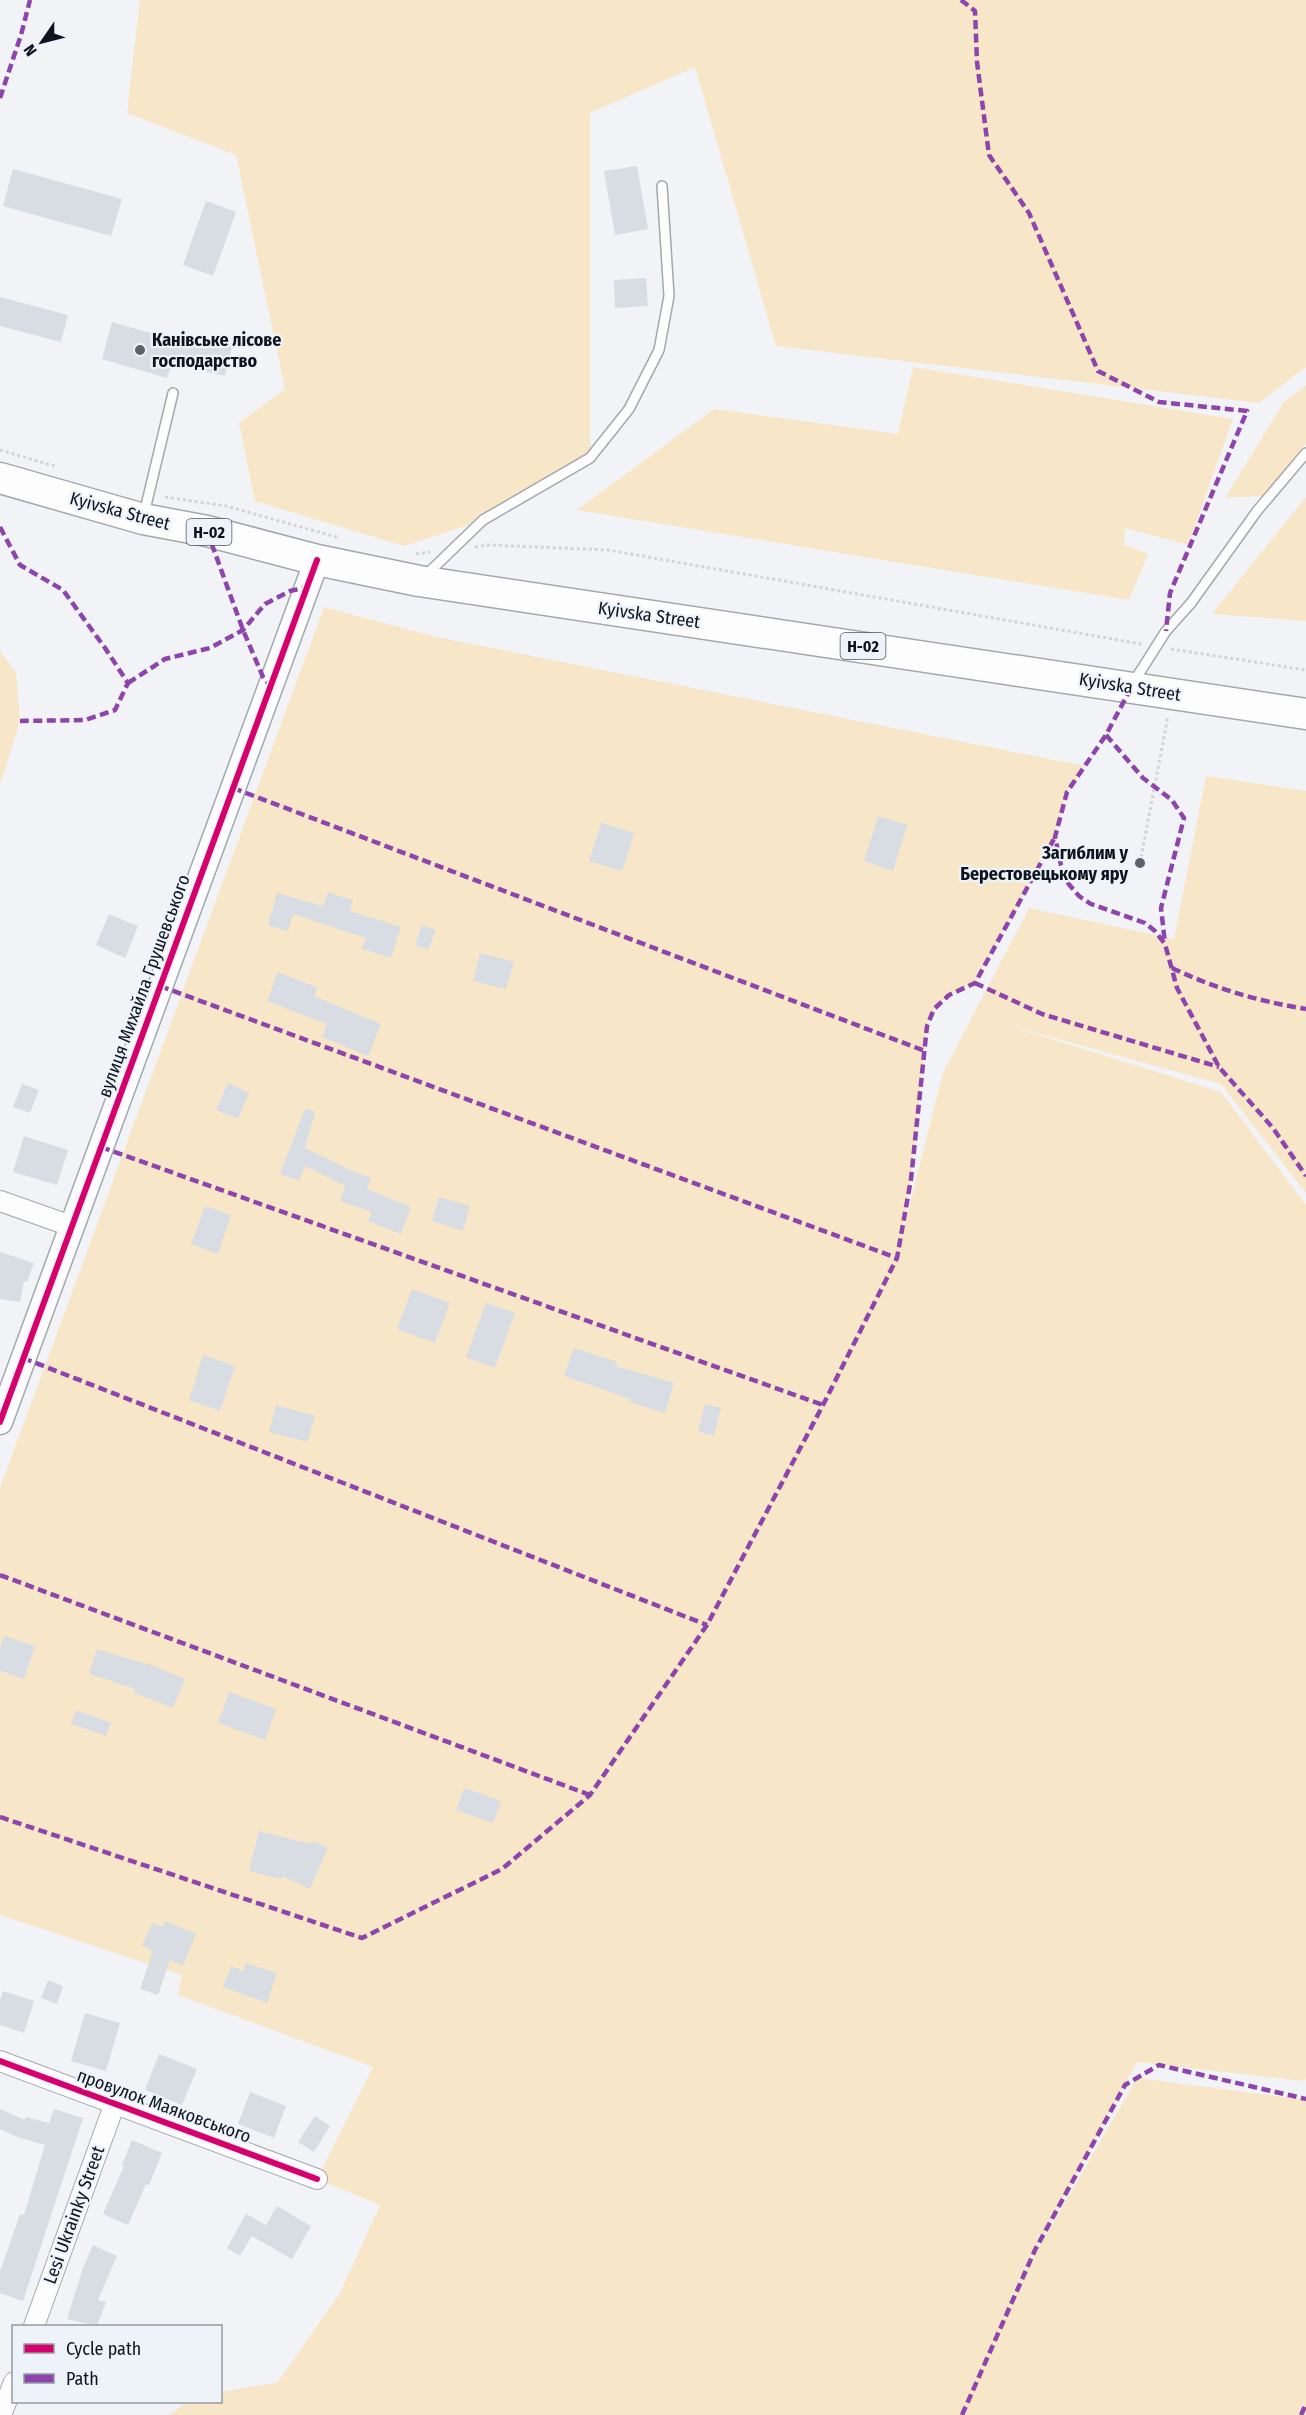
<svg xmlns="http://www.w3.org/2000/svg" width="1306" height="2415" font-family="'Fira Sans Condensed',sans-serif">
  <rect width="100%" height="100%" fill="#f1f3f6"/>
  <!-- green -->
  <g fill="#f7e7c8">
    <path d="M140,0H1306V367L1259,403L776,346L695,67L590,113V458L483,520L404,546L255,501L239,423L285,389L236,155L127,113Z"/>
    <path d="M913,367L1233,419L1188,545L1125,528L1124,545L1148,554L1129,600L577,510L714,409L898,434Z"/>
    <path d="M1306,385V443L1265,496L1225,498L1284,402Z"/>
    <path d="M1306,497V621L1212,614Z"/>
    <path d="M324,607L432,636L1085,766L1067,792L1055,837L975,983L949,995L934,1009L927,1026L911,1179L902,1235L943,1073L1029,908L1174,939L1206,776L1306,791V1193L1221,1084L1000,1023L1221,1092L1306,1205V2079L1302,2081L1137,2062L1005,2306L1137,2078L1306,2100V2415H169L187,2402H220L221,2392L278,2382L340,2293L380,2205L317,2179L373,2067L178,1995L182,1975L0,1915V1488Z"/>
    <path d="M0,651L16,673L20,721L0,785Z"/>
  </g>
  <!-- building -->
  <g fill="#d8dde4">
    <path d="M637,166L648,229L615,235L604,171Z"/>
    <path d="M13,169L122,199L111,236L3,206Z"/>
    <path d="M206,201L236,212L213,276L183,265Z"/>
    <path d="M646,278L648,306L615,308L614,280Z"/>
    <path d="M0,297L68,315L61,342L0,326Z"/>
    <path d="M112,322L194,346L197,334L233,343L225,376L172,363L167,378L102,359Z"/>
    <path d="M878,816L907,825L893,871L864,861Z"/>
    <path d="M601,823L634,833L622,871L589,861Z"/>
    <path d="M328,892L353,900L350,911L401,927L391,958L362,949L366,938L293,914L288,931L268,925L277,893L323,906Z"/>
    <path d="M109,914L138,926L125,958L96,945Z"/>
    <path d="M422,925L436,930L428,950L415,945Z"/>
    <path d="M480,953L514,962L506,989L473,981Z"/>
    <path d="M278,972L318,988L314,996L381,1024L368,1056L322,1037L327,1024L267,1001Z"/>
    <path d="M228,1083L249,1093L238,1119L216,1110Z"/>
    <path d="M22,1084L39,1090L30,1113L13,1107Z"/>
    <path d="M305,1109L315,1112L305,1148L350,1170L371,1178L367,1189L411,1207L401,1234L368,1221L372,1212L340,1201L345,1186L305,1166L299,1181L280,1174Z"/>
    <path d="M24,1136L68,1150L57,1185L13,1172Z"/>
    <path d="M439,1197L470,1206L463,1231L432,1221Z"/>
    <path d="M205,1206L231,1215L218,1254L191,1244Z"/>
    <path d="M0,1252L34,1263L27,1282L24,1281L20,1302L0,1299Z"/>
    <path d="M412,1289L450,1303L435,1343L397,1329Z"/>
    <path d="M486,1303L515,1313L495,1368L466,1357Z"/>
    <path d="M574,1348L617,1362L615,1366L674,1383L665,1413L629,1402L630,1399L564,1376Z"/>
    <path d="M203,1355L235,1366L220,1411L189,1400Z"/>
    <path d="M705,1404L721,1408L714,1436L698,1432Z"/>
    <path d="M276,1405L315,1416L307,1442L269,1432Z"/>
    <path d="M4,1636L35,1646L24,1679L0,1671V1648Z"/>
    <path d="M97,1649L145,1664L146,1663L185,1679L173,1708L134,1693L135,1689L89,1674Z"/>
    <path d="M229,1692L276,1709L265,1740L218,1723Z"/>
    <path d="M76,1710L111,1723L106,1736L71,1724Z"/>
    <path d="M464,1788L501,1801L493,1823L456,1810Z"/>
    <path d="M259,1831L311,1844L312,1841L328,1848L310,1889L282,1876L281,1879L249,1871Z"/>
    <path d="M165,1921L196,1934L183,1966L170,1960L158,1995L140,1989L153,1951L142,1946L152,1923L163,1927Z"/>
    <path d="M246,1963L277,1973L267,2003L223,1987L231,1966L243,1971Z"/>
    <path d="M48,1980L63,1986L57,2004L41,1998Z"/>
    <path d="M3,1991L34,2001L24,2033L0,2025V2001Z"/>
    <path d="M85,2013L120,2023L106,2071L71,2061Z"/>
    <path d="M159,2054L197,2069L182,2105L145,2090Z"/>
    <path d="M250,2092L286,2106L274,2138L238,2124Z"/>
    <path d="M0,2109L25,2120L26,2117L49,2123L54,2109L83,2118L23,2301L0,2293V2272L20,2214L24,2215L45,2145L20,2138L0,2129Z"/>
    <path d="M315,2116L330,2126L314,2152L298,2142Z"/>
    <path d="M132,2140L162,2153L149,2185L146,2184L128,2225L103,2214L124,2166L122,2165Z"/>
    <path d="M277,2206L311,2226L292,2259L252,2236L240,2256L227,2248L246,2214L266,2225Z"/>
    <path d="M93,2245L117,2256L98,2300L106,2302L97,2326L67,2319L83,2268Z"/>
  </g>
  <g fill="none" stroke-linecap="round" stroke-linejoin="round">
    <defs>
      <g id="service">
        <path d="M144,514L173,393"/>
        <path d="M425,576L483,520L590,458L629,409L659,350L669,296L662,186"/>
        <path d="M1133,683L1166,631L1191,603L1257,511L1306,453"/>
      </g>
      <g id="minor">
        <path d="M0,1201L71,1226"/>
        <path d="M0,2061L317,2179"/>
        <path d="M34,2326L115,2103"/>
        <path d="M1,2415L14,2382"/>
      </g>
      <path id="tertiary" d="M0,1422L317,560"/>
      <path id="primary" d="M0,478L143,519L207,531L317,560L419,581L1306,714"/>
    </defs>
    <!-- service casing -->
    <use href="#service" stroke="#a3a8ae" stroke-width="12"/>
    <!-- minor casing -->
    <use href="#minor" stroke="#a3a8ae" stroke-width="22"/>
    <!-- tertiary casing -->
    <use href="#tertiary" stroke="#a3a8ae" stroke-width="27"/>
    <!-- primary casing -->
    <use href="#primary" stroke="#a3a8ae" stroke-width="33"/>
    <!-- path -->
    <g stroke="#d3d4d6" stroke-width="3" stroke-dasharray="3 3" stroke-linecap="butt">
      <path d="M0,450L58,467"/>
      <path d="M165,497L226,506L340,538"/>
      <path d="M475,547L488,545L608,550L1141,644"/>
      <path d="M416,554L430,552"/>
      <path d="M1171,649L1306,670"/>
      <path d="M1140,863L1168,716"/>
    </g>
    <!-- service -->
    <use href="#service" stroke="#fdfdfe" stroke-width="9"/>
    <!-- minor -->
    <use href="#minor" stroke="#fdfdfe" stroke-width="20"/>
    <!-- tertiary -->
    <use href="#tertiary" stroke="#fdfdfe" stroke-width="24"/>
    <!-- primary -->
    <use href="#primary" stroke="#fdfdfe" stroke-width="30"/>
    <!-- quiet -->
    <g stroke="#8e44ad" stroke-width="4.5" stroke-dasharray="9 4.5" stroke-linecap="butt">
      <path d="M961,0L975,11L977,62L989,155L1029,213L1098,371L1159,402L1247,411L1170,593L1166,631"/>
      <path d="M0,98L21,35L30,0"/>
      <path d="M0,527L20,565L63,590L105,648L128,683L115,710L85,720L20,721"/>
      <path d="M207,531L243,630L263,677L270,686"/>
      <path d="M128,683L165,659L210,648L243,630L265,604L290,591L307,587"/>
      <path d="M1131,688L1106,735L1067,792L1055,837L1061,865L1067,882L1079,896L1091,904L1145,923L1155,931L1165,944L1177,988L1219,1067L1273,1128L1306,1176"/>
      <path d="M1106,735L1143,778L1172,800L1184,818L1161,908L1165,943"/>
      <path d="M233,788L925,1051"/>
      <path d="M1172,968C1216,989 1258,1001 1306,1009"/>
      <path d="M975,983L1042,1014L1219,1067"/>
      <path d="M160,986L897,1258L911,1179L927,1026L934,1009L949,995L975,983L1055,837"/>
      <path d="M101,1147L823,1405"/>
      <path d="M23,1358L707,1625"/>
      <path d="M0,1575L590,1795"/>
      <path d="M0,1817L362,1938L502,1869L590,1795L707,1625L823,1405L897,1258"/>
      <path d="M962,2415L1035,2250L1125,2085L1159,2065L1306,2099"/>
      <path d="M1301,2415L1306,2404"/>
    </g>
    <defs>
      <g id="cycleway">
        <path d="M0,1422L317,560"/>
        <path d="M0,2061L317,2179"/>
      </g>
    </defs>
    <!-- cycleway casing -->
    <use href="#cycleway" stroke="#eef3f9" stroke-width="10"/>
    <!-- cycleway -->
    <use href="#cycleway" stroke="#d6006c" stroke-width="6"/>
  </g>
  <!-- markers -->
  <g fill="#5d626a" stroke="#eef3f9" stroke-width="2">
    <circle cx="140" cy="350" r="6"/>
    <circle cx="1140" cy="863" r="6"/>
  </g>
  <g text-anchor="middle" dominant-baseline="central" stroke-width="4.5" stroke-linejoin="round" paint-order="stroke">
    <!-- shield labels -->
    <g fill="#eef3f9" stroke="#505760" stroke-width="1.5">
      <rect x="186.5" y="519" width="45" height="26" rx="4.5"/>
      <rect x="840.5" y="633" width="45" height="26" rx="4.5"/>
    </g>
    <g font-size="16" font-weight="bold" fill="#0d141f">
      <text x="209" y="532">Н-02</text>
      <text x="863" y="646">Н-02</text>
    </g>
    <!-- poi labels -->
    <g font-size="18" font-weight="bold" fill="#0d141f" stroke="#eef3f9" text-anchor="start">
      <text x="152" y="340">Канівське лісове<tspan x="152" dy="21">господарство</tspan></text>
      <text x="1128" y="853" text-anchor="end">Загиблим у<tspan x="1128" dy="21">Берестовецькому яру</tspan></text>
    </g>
    <!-- street labels -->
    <g font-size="18" fill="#0d141f" stroke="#eef3f9">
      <text transform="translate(120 511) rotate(15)">Kyivska Street</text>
      <text transform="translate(649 615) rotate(8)">Kyivska Street</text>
      <text transform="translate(1130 687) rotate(9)">Kyivska Street</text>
      <text transform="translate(144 986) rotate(-70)">вулиця Михайла Грушевського</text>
      <text transform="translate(164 2106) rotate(20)">провулок Маяковського</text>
      <text transform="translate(74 2215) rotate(-70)">Lesi Ukrainky Street</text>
    </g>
  </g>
  <!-- legend -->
  <rect x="12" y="2325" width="210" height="78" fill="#eef3f9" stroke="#949aa2" stroke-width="1.5"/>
  <rect x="24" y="2344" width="30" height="9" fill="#d6006c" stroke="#949aa2" stroke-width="1.5"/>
  <text x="66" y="2355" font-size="18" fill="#0d141f">Cycle path</text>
  <rect x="24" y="2374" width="30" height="9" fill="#8e44ad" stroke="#949aa2" stroke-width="1.5"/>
  <text x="66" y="2385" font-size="18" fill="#0d141f">Path</text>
  <!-- north arrow -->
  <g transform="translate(42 42) rotate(235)" stroke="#eef3f9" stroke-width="4.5" paint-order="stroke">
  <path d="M0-4.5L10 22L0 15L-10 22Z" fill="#0d141f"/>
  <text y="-9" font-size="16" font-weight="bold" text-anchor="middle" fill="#0d141f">N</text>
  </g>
</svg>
